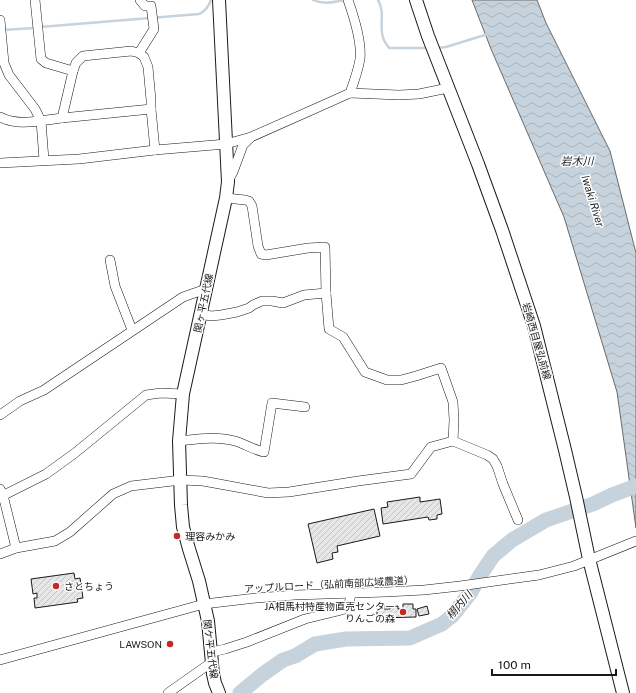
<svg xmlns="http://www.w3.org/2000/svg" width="636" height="693" font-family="'Public Sans','Noto Sans JP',sans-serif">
  <defs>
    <pattern id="water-waves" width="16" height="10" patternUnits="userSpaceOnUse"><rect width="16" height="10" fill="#c6d2dc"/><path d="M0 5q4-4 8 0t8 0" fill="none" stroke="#aab4bc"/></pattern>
    <pattern id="building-hatch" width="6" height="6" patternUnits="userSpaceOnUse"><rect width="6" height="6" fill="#e6e6e6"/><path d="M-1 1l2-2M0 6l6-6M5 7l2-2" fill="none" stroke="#c5c5c5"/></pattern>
  </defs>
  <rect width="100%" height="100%" fill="#fff"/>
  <!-- water -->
  <path fill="url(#water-waves)" stroke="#6a6a6a" d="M472,0H537L546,23L610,151L636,253V528L617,392L564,217L491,49Z"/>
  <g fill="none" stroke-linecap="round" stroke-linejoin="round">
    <!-- stream -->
    <g stroke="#c6d2dc" stroke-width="2.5">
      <path d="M313,0C323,5 334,2 345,0"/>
      <path d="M378,0C386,14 378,28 384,40C385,43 388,46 389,48H430"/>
      <path d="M40,27L199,14C205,11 209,6 211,0"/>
      <path d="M2,30L35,28"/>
      <path d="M437,48L446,47L488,34"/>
    </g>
    <!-- river -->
    <path stroke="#c6d2dc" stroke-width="15" d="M240,693L263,674L283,660L295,656L315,644L346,639L410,638L442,624L452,616L471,592L479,577L493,556L512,540L546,520L593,504L612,495L636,486"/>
  </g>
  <!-- building -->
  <g fill="url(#building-hatch)" stroke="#1a1a1a">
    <path d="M420,497V502L440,499L442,514L437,515V519L429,520L428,517L383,524L381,508L388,507L387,502Z"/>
    <path d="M374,509L380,536L337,546L338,552L332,553L333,559L317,563L308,524Z"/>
    <path d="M74,573L75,579L80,578L83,598L77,599L78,602L35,608L34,598H37V593L33,594L31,579Z"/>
    <path d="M403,604H413V609H416V617L377,618V605H384V609H390V607L398,606V609H403Z"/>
    <path d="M427,606L429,614L419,616L417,609Z"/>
  </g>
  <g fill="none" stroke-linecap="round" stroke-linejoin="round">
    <defs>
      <g id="minor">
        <path d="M35,0L41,59L46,63L73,71"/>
        <path d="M0,20L4,63L9,75L35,109L41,121L44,160"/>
        <path d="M139,53L154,29L151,6H145L140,0"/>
        <path d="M350,93L399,95L419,94L448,88"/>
        <path d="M0,117C19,127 42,120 62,118L73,71L76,63L83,56L131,51L139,53L144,57L148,67L151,100V109L155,150"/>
        <path d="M62,118L151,109"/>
        <path d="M0,163L79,159L155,150L226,144L251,137L321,106L350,93C354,82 358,71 360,59C362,41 354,17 348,0"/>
        <path d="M228,181L233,172L243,145L250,138"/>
        <path d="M226,198L245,200L249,201L252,206L258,246L261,254L266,255L308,248L325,247L326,293L329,329L343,337L365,372L387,380H401L416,376L441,368L453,402L454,420L453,441"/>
        <path d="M110,260L115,286L132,330"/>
        <path d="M201,314L211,316L221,315L237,312L249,308L253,305L262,301H272L283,303L304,295L326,293"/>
        <path d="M0,415L20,401L44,390L183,297L206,289"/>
        <path d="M179,441C198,439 217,436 235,441C245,444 254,450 264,452L272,403L305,407"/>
        <path d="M0,489L3,495L16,548"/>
        <path d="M0,497L46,474L75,453L146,395L161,393L183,394"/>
        <path d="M0,554L16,548L55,541L70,532L113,494L131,486L181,480L203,481L268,493L289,492L358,481L411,474L431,447L453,441L487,455L493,459L497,466L503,484L518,520"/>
        <path d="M212,652L225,649L247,642L305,619L342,610L349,605L351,593"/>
        <path d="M0,660L204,604L256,598L295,595L386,592L424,590L460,586L539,575L574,566L636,541"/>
        <path d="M168,693L212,662"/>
      </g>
      <g id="major">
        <path d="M219,0L228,182L226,198L183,394L179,441L181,505L183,527L189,549L199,581L208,621L213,674L215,683L219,693"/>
        <path d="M416,0L428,36L478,164L502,230L534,326L565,450L576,497L589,559L623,693"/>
      </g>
    </defs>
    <!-- minor casing -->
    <use href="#minor" stroke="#1a1a1a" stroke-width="10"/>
    <!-- major casing -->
    <use href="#major" stroke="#1a1a1a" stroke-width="14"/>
    <!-- minor -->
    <use href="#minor" stroke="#fff" stroke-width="9"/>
    <!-- major -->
    <use href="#major" stroke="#fff" stroke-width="12"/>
  </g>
  <!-- markers -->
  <g fill="#c62828" stroke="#fff" stroke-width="1.5">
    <circle cx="177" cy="536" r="4"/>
    <circle cx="56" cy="586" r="4"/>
    <circle cx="403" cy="612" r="4"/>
    <circle cx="170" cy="644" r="4"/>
  </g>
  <g text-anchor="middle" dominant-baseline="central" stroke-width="3" stroke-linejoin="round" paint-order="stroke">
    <!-- street labels -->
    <g font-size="10" fill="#1a1a1a" stroke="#fff">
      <text transform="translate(203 303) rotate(-78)">関ヶ平五代線</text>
      <text transform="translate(537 341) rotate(74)">岩崎西目屋弘前線</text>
      <text transform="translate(329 584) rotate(-3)">アップルロード（弘前南部広域農道）</text>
      <text transform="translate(211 649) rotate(83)">関ケ平五代線</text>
    </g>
    <!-- poi labels -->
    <g font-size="10" fill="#1a1a1a" stroke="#fff" text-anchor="start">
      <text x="185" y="536">理容みかみ</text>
      <text x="64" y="586">さとちょう</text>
      <text x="395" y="606" text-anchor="end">JA相馬村特産物直売センター<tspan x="395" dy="12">りんごの森</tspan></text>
      <text x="162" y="644" text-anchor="end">LAWSON</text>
    </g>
    <!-- water labels -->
    <g font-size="11" font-style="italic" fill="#1a1a1a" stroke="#fff">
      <text x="577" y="161">岩木川</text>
      <text transform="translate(593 201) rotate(73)">Iwaki River</text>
      <text transform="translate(459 605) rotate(-49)">栩内川</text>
    </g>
  </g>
  <!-- scale -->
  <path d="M492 669v6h124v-6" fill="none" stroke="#1a1a1a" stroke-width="2"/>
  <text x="498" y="669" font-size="12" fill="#1a1a1a" stroke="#ffffff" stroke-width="3" paint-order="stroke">100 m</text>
</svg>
